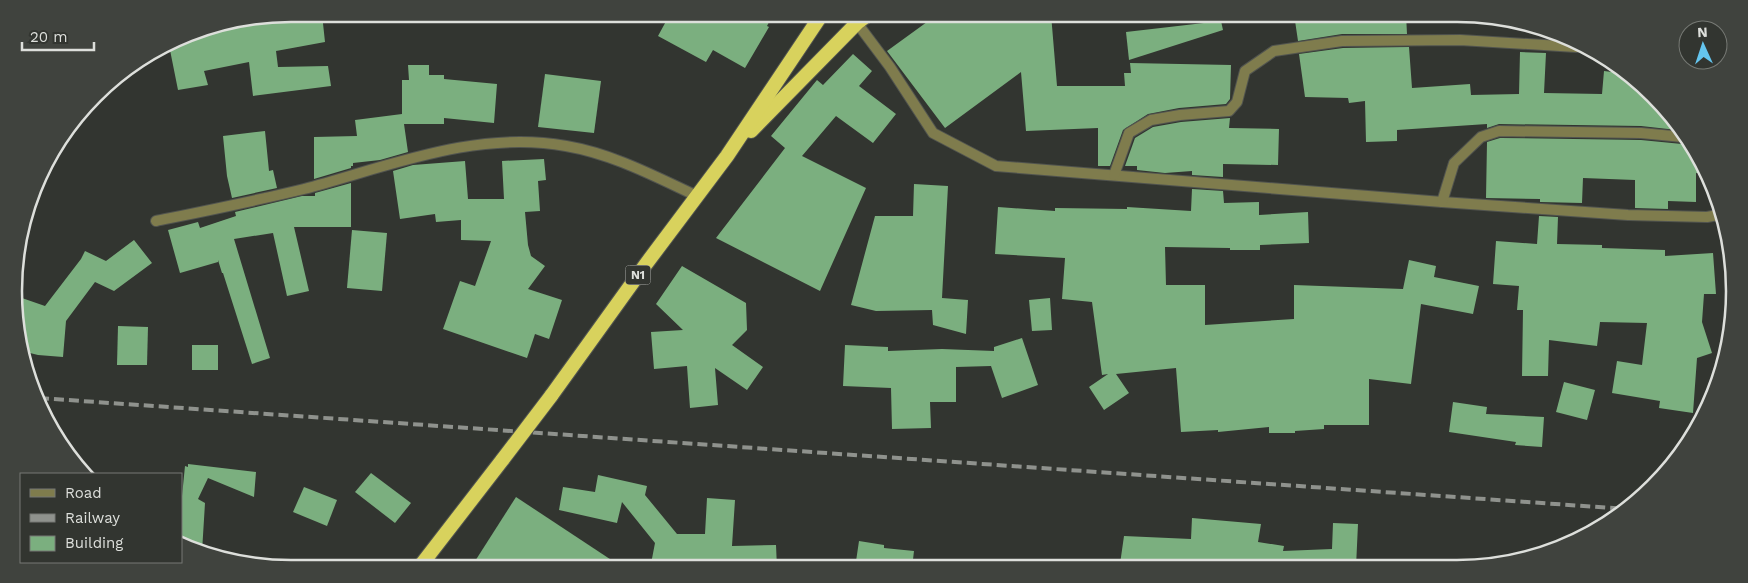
<svg xmlns="http://www.w3.org/2000/svg" width="1748" height="583" font-family="'Work Sans',sans-serif">
  <rect width="100%" height="100%" fill="#323530"/>
  <!-- building -->
  <g fill="#7baf7f">
    <path d="M292,14H322L325,42L276,51L278,67L328,66L331,86L253,96L249,62L204,71L208,85L178,90L169,45L185,35Z"/>
    <path d="M670,14H773L767,26L769,27L745,68L713,50L706,62L658,36Z"/>
    <path d="M938,14H1051L1057,86H1125L1124,73H1131L1130,63L1231,65L1230,99L1226,104L1179,108L1148,114L1123,130L1110,166H1098V128L1026,131L1021,72L945,128L887,51Z"/>
    <path d="M1294,14H1406L1407,34H1342L1298,41Z"/>
    <path d="M1221,21L1223,30L1129,60L1126,32Z"/>
    <path d="M1409,47L1412,88L1470,84L1471,95L1519,94L1520,52L1546,53L1544,93L1602,94L1604,71L1628,74L1677,130L1641,126L1499,124L1487,128V124L1397,130V141L1366,142L1365,101L1349,103L1348,98L1305,97L1299,54L1343,48Z"/>
    <path d="M853,54L872,71L859,86L896,114L873,143L836,116L802,156L866,188L820,291L716,238L785,148L771,136L817,80L823,85Z"/>
    <path d="M408,65H429V75H444V79L497,84L494,123L444,118V124H404L408,152L380,160L353,163V166H351V168L314,179V137L357,136L355,120L402,114V80H409Z"/>
    <path d="M545,74L601,81L594,133L538,127Z"/>
    <path d="M1230,118L1229,128L1279,129L1278,165L1223,164V177L1192,175V171L1165,173L1137,170V166H1125L1135,138L1153,127L1181,122Z"/>
    <path d="M265,131L269,171L273,170L277,188L232,198L227,176L223,136Z"/>
    <path d="M1500,138L1641,140L1682,144L1688,142L1697,152L1704,173H1696V202L1668,201V209L1635,208V180L1583,178L1582,203L1540,202V199L1486,198L1487,142Z"/>
    <path d="M544,159L546,180L538,181L540,211L525,212L528,245L531,256L545,266L528,289L562,300L549,339L535,334L527,358L443,329L460,281L475,286L491,241L461,240V220L436,222L435,214L400,219L393,171L413,165L465,161L468,199H504L502,161Z"/>
    <path d="M351,183V227H294L309,291L287,296L273,233L234,239L270,358L252,364L223,273H222L218,260V262L180,273L168,230L198,222L200,228L236,216L235,212L302,196H315V193Z"/>
    <path d="M914,184L948,186L942,298L968,300L966,334L933,325L932,310L876,311L851,305L875,216H913Z"/>
    <path d="M1192,189L1223,191L1224,203L1259,202V215L1308,212L1309,243L1260,245V250H1230V248L1165,247L1166,285H1205V325L1294,319V285L1403,289L1409,260L1436,266L1434,277L1479,286L1473,314L1421,304L1411,384L1369,379V425H1324V429L1295,431V433H1269V427L1218,432V430L1181,432L1176,368L1116,374L1129,393L1104,410L1089,387L1108,374L1102,375L1092,302L1062,299L1065,258L995,254L998,207L1055,211V208L1127,209V207L1191,211Z"/>
    <path d="M1539,216L1558,217L1557,244L1602,245V248L1665,250V256L1713,253L1716,294H1704L1702,322L1712,353L1697,358L1693,413L1659,408L1660,401L1612,393L1617,361L1642,365L1647,323L1600,322L1597,346L1549,340L1548,376H1522L1523,310H1517L1519,286L1493,284L1496,241L1537,244Z"/>
    <path d="M352,230L387,233L382,291L347,288Z"/>
    <path d="M134,240L152,263L114,291L95,282L66,321L63,357L38,355L22,351L19,297L45,306L81,259L85,251L106,261Z"/>
    <path d="M682,266L746,303L747,330L732,345L763,367L747,390L715,368L718,405L690,408L687,366L654,369L651,332L683,330L656,304Z"/>
    <path d="M1050,298L1052,330L1032,331L1029,300Z"/>
    <path d="M118,326L148,327L147,365H117Z"/>
    <path d="M1022,338L1038,385L1002,398L991,366L956,367V402H930L931,428L892,429L891,388L843,386L845,345L888,347V351L942,349L994,351V347Z"/>
    <rect x="192" y="345" width="26" height="25"/>
    <path d="M1564,382L1595,390L1587,420L1556,412Z"/>
    <path d="M1453,402L1487,407L1486,414L1544,417L1542,447L1515,445L1516,442L1449,432Z"/>
    <path d="M188,464L256,472L254,497L208,478L198,499L205,503L202,552L181,542V506L185,466L188,467Z"/>
    <path d="M371,473L411,503L395,523L355,492Z"/>
    <path d="M598,475L647,486L645,495L677,534H705L707,498L735,500L732,546L776,545L777,568L650,569L655,543L622,502L617,523L559,510L563,487L595,492Z"/>
    <path d="M304,487L337,500L327,526L293,512Z"/>
    <path d="M516,497L625,569H470Z"/>
    <path d="M1192,518L1261,524L1258,542L1284,546L1283,551L1332,549L1333,523L1358,524L1356,567L1183,568L1120,564L1124,536L1191,539Z"/>
    <path d="M859,541L884,545V548L914,551L912,568H855Z"/>
  </g>
  <g fill="none" stroke-linecap="round" stroke-linejoin="round">
    <defs>
      <g id="minor">
        <path d="M857,23L890,67L933,133L996,166L1442,202L1628,215L1707,217L1718,215"/>
        <path d="M1114,175L1129,133L1151,120L1180,115L1229,111L1237,102L1245,71L1274,51L1342,41L1460,40L1576,47"/>
        <path d="M1442,202L1454,163L1481,137L1499,131L1641,133L1683,137"/>
        <path d="M156,221C205,211 255,201 304,189C390,166 476,130 566,146C613,154 654,176 697,196"/>
      </g>
      <g id="trunk">
        <path d="M751,131L857,23L869,14"/>
        <path d="M551,396L646,264L727,156L822,14"/>
        <path d="M418,569L503,459"/>
      </g>
    </defs>
    <!-- minor casing -->
    <use href="#minor" stroke="#51544f" stroke-width="12"/>
    <!-- trunk casing -->
    <use href="#trunk" stroke="#51544f" stroke-width="16"/>
    <!-- minor -->
    <use href="#minor" stroke="#7f7c4d" stroke-width="10"/>
    <!-- trunk -->
    <use href="#trunk" stroke="#d8d25d" stroke-width="14"/>
    <!-- rail -->
    <path stroke="#8f928d" stroke-width="4" stroke-dasharray="10 5" stroke-linecap="butt" d="M39,398L1627,509"/>
    <defs>
      <path id="trunk-bridge" d="M503,459L551,396"/>
    </defs>
    <!-- trunk-bridge casing -->
    <use href="#trunk-bridge" stroke="#51544f" stroke-width="16" stroke-linecap="butt"/>
    <!-- trunk-bridge -->
    <use href="#trunk-bridge" stroke="#d8d25d" stroke-width="14"/>
  </g>
  <g text-anchor="middle" dominant-baseline="central" stroke-width="5" stroke-linejoin="round" paint-order="stroke">
    <!-- shield labels -->
    <rect fill="#323530" stroke="#aaaca8" stroke-width="1" x="625.5" y="265.5" width="25" height="19" rx="4"/>
    <g font-size="12" font-weight="bold" fill="#dddfdb">
      <text x="638" y="275">N1</text>
    </g>
  </g>
  <!-- crop -->
  <path d="M0 0H1748V583H0ZM291 22H1457A269 269 0 0 1 1726 291V291A269 269 0 0 1 1457 560H291A269 269 0 0 1 22 291V291A269 269 0 0 1 291 22Z" fill="#40433e" fill-rule="evenodd"/>
  <path fill="none" stroke="#dddfdb" stroke-width="2.5" d="M291 22H1457A269 269 0 0 1 1726 291V291A269 269 0 0 1 1457 560H291A269 269 0 0 1 22 291V291A269 269 0 0 1 291 22Z"/>
  <!-- legend -->
  <rect x="20" y="473" width="162" height="90" fill="#323530" stroke="#767974"/>
  <rect x="30" y="489" width="25" height="8" fill="#7f7c4d" stroke="#767974"/>
  <text x="65" y="498" font-size="15" fill="#dddfdb">Road</text>
  <rect x="30" y="514" width="25" height="8" fill="#8f928d" stroke="#767974"/>
  <text x="65" y="523" font-size="15" fill="#dddfdb">Railway</text>
  <rect x="30" y="536" width="25" height="15" fill="#7baf7f" stroke="#767974"/>
  <text x="65" y="548" font-size="15" fill="#dddfdb">Building</text>
  <!-- north arrow -->
  <g transform="translate(1703 45) rotate(357)"><circle r="24" fill="#323530" stroke="#767974"/>
  <path d="M0-4L9 19L0 12L-9 19Z" fill="#64c5ee"/>
  <text y="-8" font-size="14" font-weight="bold" text-anchor="middle" fill="#dddfdb">N</text>
  </g>
  <!-- scale -->
  <path d="M22 42v8h72v-8" fill="none" stroke="#dddfdb" stroke-width="2.5"/>
  <text x="30" y="42" font-size="15" fill="#dddfdb" stroke="#323530" stroke-width="4" paint-order="stroke">20 m</text>
</svg>
